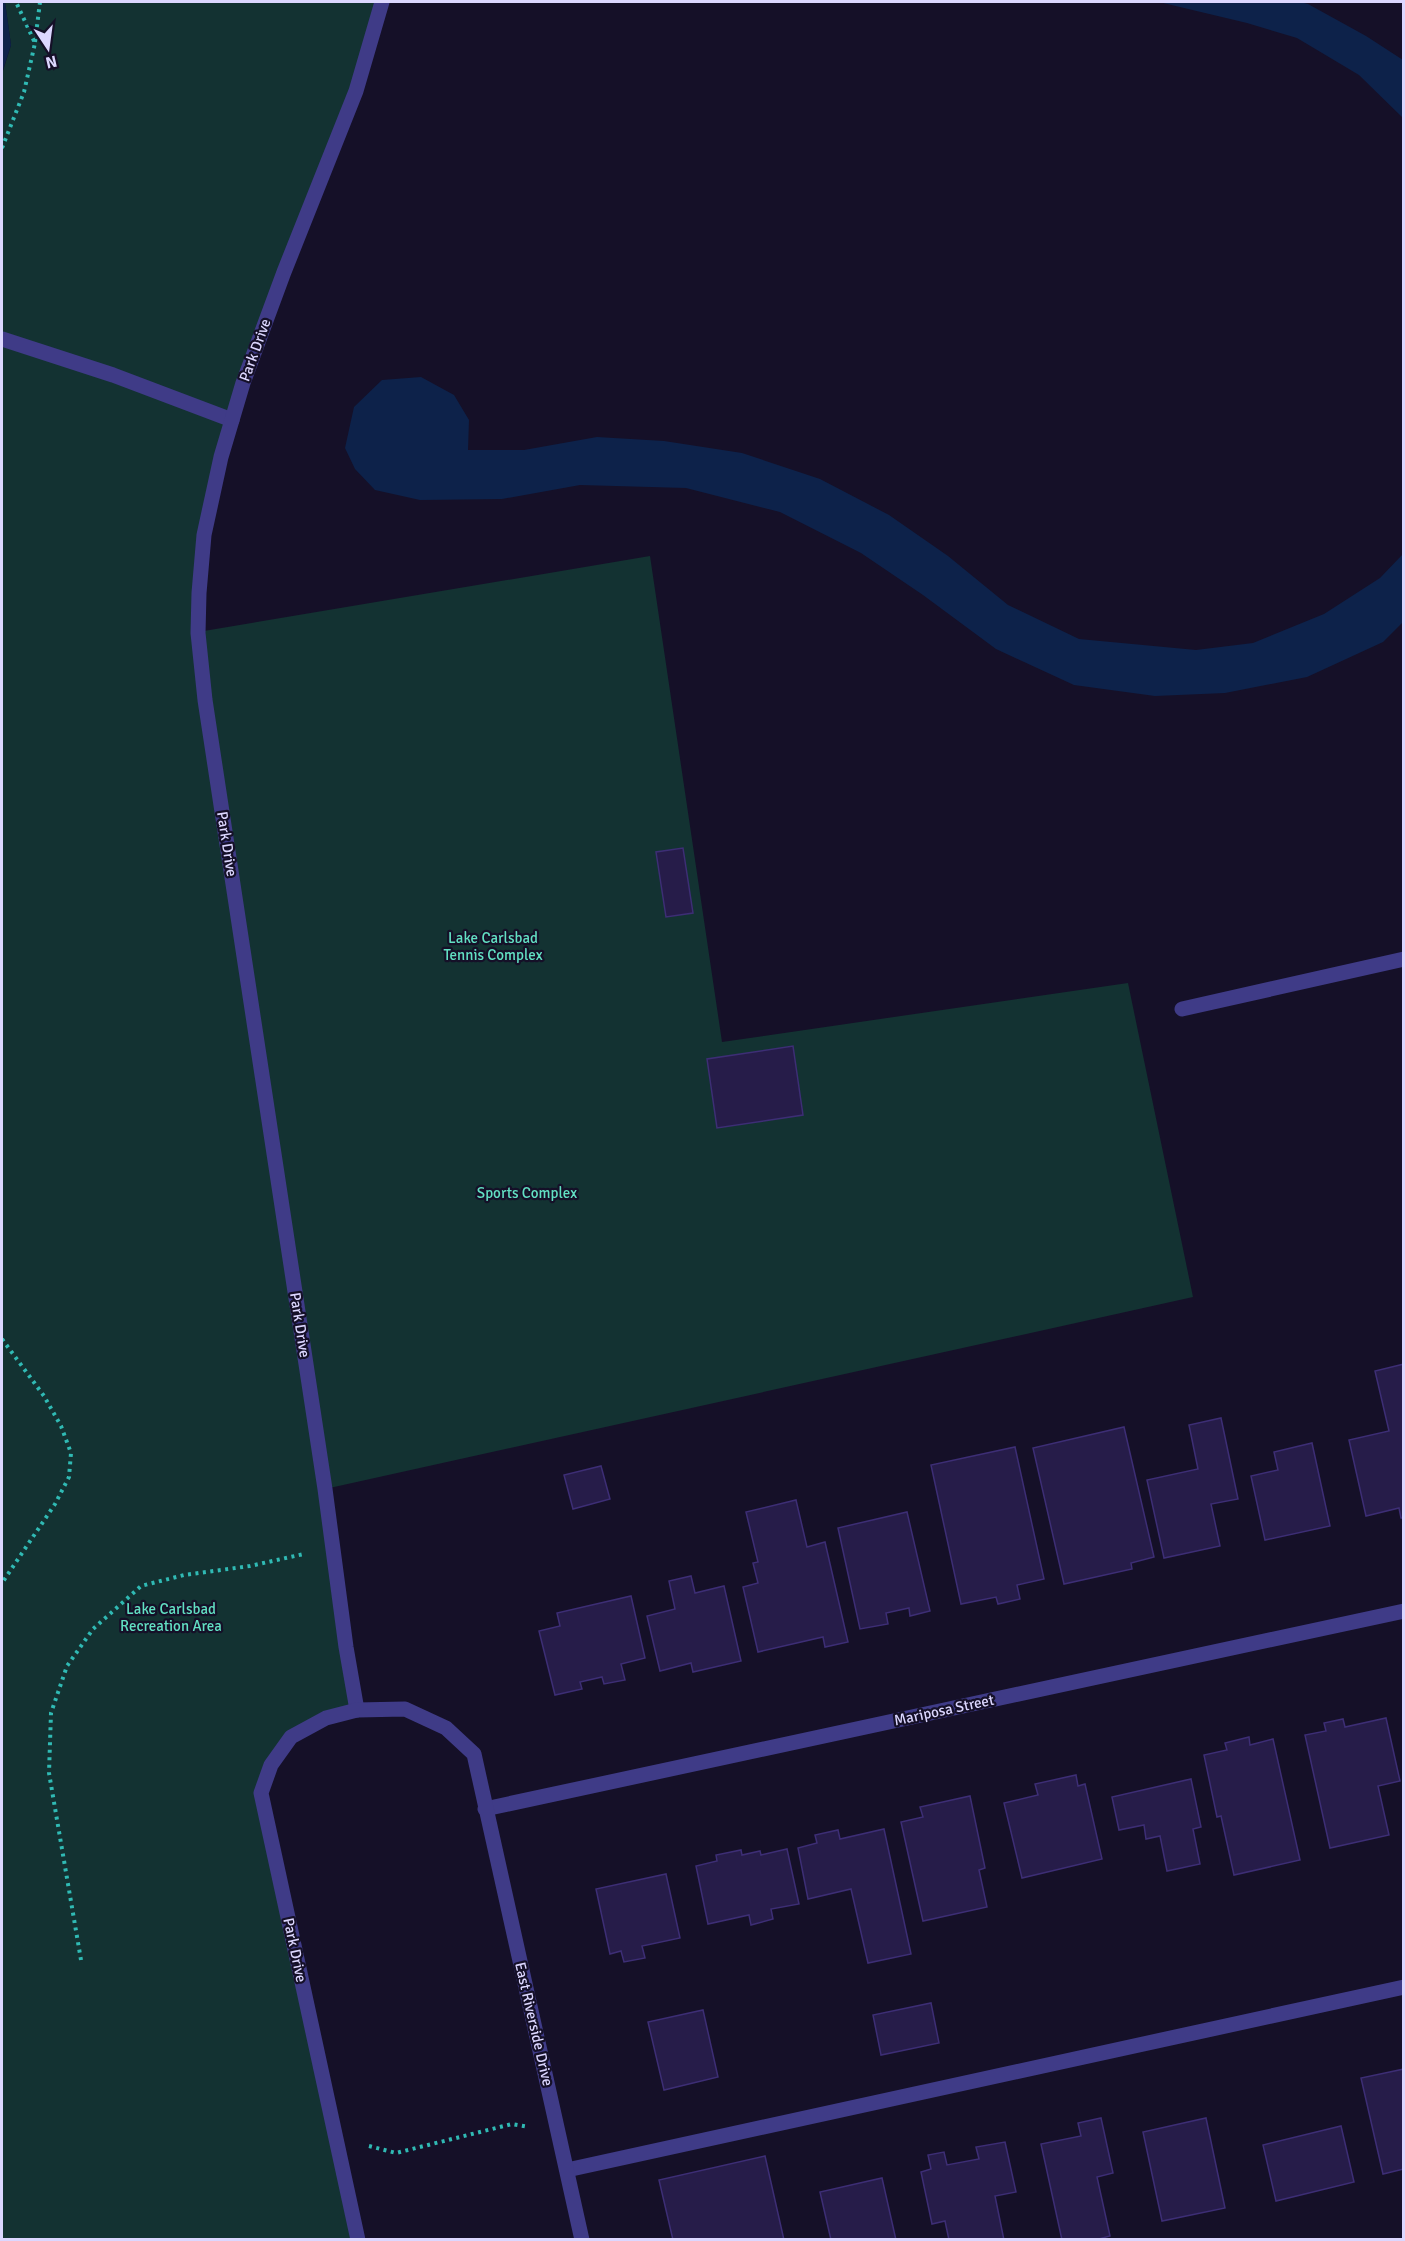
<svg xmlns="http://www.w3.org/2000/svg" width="1405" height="2241" font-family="Signika,sans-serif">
  <rect width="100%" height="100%" fill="#151028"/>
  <!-- green -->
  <path fill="#133232" d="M5,2H382L221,457L198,632L650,556L722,1042L1128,983L1193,1297L325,1489L357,1710L291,1737L261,1793L358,2239H2V74L11,45Z"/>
  <!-- water -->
  <g fill="#0d224a">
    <path d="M2,2H5L11,45L2,73Z"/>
    <path d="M1159,2H1300L1308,4L1366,36L1403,60V118L1359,75L1297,38L1247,23Z"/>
    <path d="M421,377L454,395L469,420L468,450H524L597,437L664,441L742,453L820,479L889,515L948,556L1008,605L1079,639L1196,650L1253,643L1324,614L1380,578L1403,554V622L1383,642L1307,677L1225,693L1155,696L1074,685L996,649L923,595L861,553L780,512L686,488L580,485L502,499L420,500L375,490L355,469L345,448L354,407L382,380Z"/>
  </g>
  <!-- building -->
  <g fill="#261c49" stroke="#3d2e75" stroke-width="1.5">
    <path d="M683,848L693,913L666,917L656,852Z"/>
    <path d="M793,1046L803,1115L717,1128L707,1059Z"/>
    <path d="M1404,1364V1518H1401L1399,1508L1366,1516L1349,1440L1389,1431L1375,1371Z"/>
    <path d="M1221,1418L1238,1499L1211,1504L1220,1546L1164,1558L1147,1480L1198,1469L1189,1425Z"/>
    <path d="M1124,1427L1154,1557L1131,1563L1132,1569L1064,1584L1033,1448Z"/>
    <path d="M1312,1443L1330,1526L1265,1540L1251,1476L1278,1470L1274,1452Z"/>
    <path d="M1015,1447L1044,1579L1017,1585L1020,1599L998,1604L996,1597L961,1604L931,1465Z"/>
    <path d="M601,1466L610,1499L573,1509L564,1475Z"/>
    <path d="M796,1500L807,1547L825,1542L848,1642L825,1647L823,1637L758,1652L743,1587L758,1583L753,1563L758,1562L746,1512Z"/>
    <path d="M907,1512L930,1611L910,1616L909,1608L886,1613L888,1624L860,1629L838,1528Z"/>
    <path d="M691,1576L695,1593L724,1586L741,1661L693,1672L691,1663L660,1671L647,1616L675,1609L669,1581Z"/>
    <path d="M631,1596L645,1658L621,1664L625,1680L604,1684L602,1677L580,1682L582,1689L555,1695L539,1631L560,1626L557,1613Z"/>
    <path d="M1386,1718L1400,1781L1378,1786L1389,1835L1330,1848L1305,1735L1326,1731L1324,1723L1343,1719L1345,1727Z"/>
    <path d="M1249,1737L1250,1745L1273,1739L1300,1860L1234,1875L1221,1816L1217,1817L1204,1755L1227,1750L1225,1743Z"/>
    <path d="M1076,1775L1078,1786L1085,1784L1102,1859L1022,1878L1004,1803L1038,1795L1035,1784Z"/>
    <path d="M1191,1779L1201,1827L1193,1829L1200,1864L1167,1871L1160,1836L1146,1839L1144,1825L1119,1830L1112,1797Z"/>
    <path d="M970,1796L985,1868L979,1870L987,1907L923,1921L901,1822L923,1817L920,1807Z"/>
    <path d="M884,1829L911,1954L868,1963L851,1889L808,1899L798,1848L817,1843L815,1835L838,1830L840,1839Z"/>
    <path d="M787,1849L799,1904L771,1909L773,1919L751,1925L749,1915L708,1924L696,1866L717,1861L716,1855L741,1850L742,1855L760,1851L761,1855Z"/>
    <path d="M666,1874L680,1938L642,1946L645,1958L624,1962L621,1951L610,1954L596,1889Z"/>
    <path d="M931,2003L939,2043L881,2055L873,2015Z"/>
    <path d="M703,2010L718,2077L664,2090L648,2022Z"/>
    <path d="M1404,2069V2169L1383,2174L1361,2078Z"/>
    <path d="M1101,2118L1113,2173L1097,2177L1110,2236L1095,2240H1062L1041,2144L1081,2136L1078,2123Z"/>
    <path d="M1206,2118L1225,2208L1162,2221L1143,2132Z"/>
    <path d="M1341,2126L1354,2182L1276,2201L1263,2145Z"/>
    <path d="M1005,2142L1016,2192L995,2196L1004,2240H949L945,2221L932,2224L921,2172L931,2169L928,2155L944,2152L947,2165L979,2159L976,2147Z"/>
    <path d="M765,2156L784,2240H673L659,2180Z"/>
    <path d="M882,2178L896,2240H831L820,2192Z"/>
  </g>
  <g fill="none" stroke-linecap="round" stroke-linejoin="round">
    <!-- path -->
    <g stroke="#30bab4" stroke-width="4" stroke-dasharray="3 4.5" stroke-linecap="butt">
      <path d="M35,42L40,2"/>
      <path d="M2,148L24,92L35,43L16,2"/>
      <path d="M2,1339L44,1396L61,1426L71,1453L69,1477L55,1504L2,1583"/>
      <path d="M81,1960L49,1773L51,1713L67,1666L93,1629L141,1586L184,1575L250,1566L304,1554"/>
      <path d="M369,2146L396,2153L512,2124L529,2127"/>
    </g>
    <!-- lane -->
    <g stroke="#3f3b87" stroke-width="15">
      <path d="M2,339L113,375L232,420"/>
      <path d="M1182,1009L1404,959"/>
      <path d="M567,2170L1404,1987"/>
    </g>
    <!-- street -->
    <g stroke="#3f3b87" stroke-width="15">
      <path d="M357,1710L346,1647L325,1489L205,700L198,633L199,593L204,535L221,457L243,383L284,272L356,91L382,2"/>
      <path d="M485,1809L1404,1611"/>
      <path d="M358,2240L261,1793L271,1765L291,1737L326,1718L357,1710L405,1709L446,1728L474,1754L582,2240"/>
    </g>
  </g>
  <g text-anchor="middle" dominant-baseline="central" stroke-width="4.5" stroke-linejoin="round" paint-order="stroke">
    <!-- street labels -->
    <g font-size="15" fill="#dcd7ff" stroke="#151028">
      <text transform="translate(255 350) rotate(-70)">Park Drive</text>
      <text transform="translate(227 844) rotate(81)">Park Drive</text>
      <text transform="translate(300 1325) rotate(81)">Park Drive</text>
      <text transform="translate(944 1710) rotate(-12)">Mariposa Street</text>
      <text transform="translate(295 1950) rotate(78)">Park Drive</text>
      <text transform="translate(534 2024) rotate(77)">East Riverside Drive</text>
    </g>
    <!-- park labels -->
    <g font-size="15" fill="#62e0c3" stroke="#151028">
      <text x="493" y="938">Lake Carlsbad<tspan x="493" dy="17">Tennis Complex</tspan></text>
      <text x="527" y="1193">Sports Complex</text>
      <text x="171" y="1609">Lake Carlsbad<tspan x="171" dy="17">Recreation Area</tspan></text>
    </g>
  </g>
  <!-- border -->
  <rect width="1405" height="2241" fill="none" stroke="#dcd7ff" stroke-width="6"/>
  <!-- north arrow -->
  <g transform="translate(48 48) rotate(167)" stroke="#151028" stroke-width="4.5" paint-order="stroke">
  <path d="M0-4.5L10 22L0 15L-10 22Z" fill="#dcd7ff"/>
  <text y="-9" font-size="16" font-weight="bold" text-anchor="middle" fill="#dcd7ff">N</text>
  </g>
</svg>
